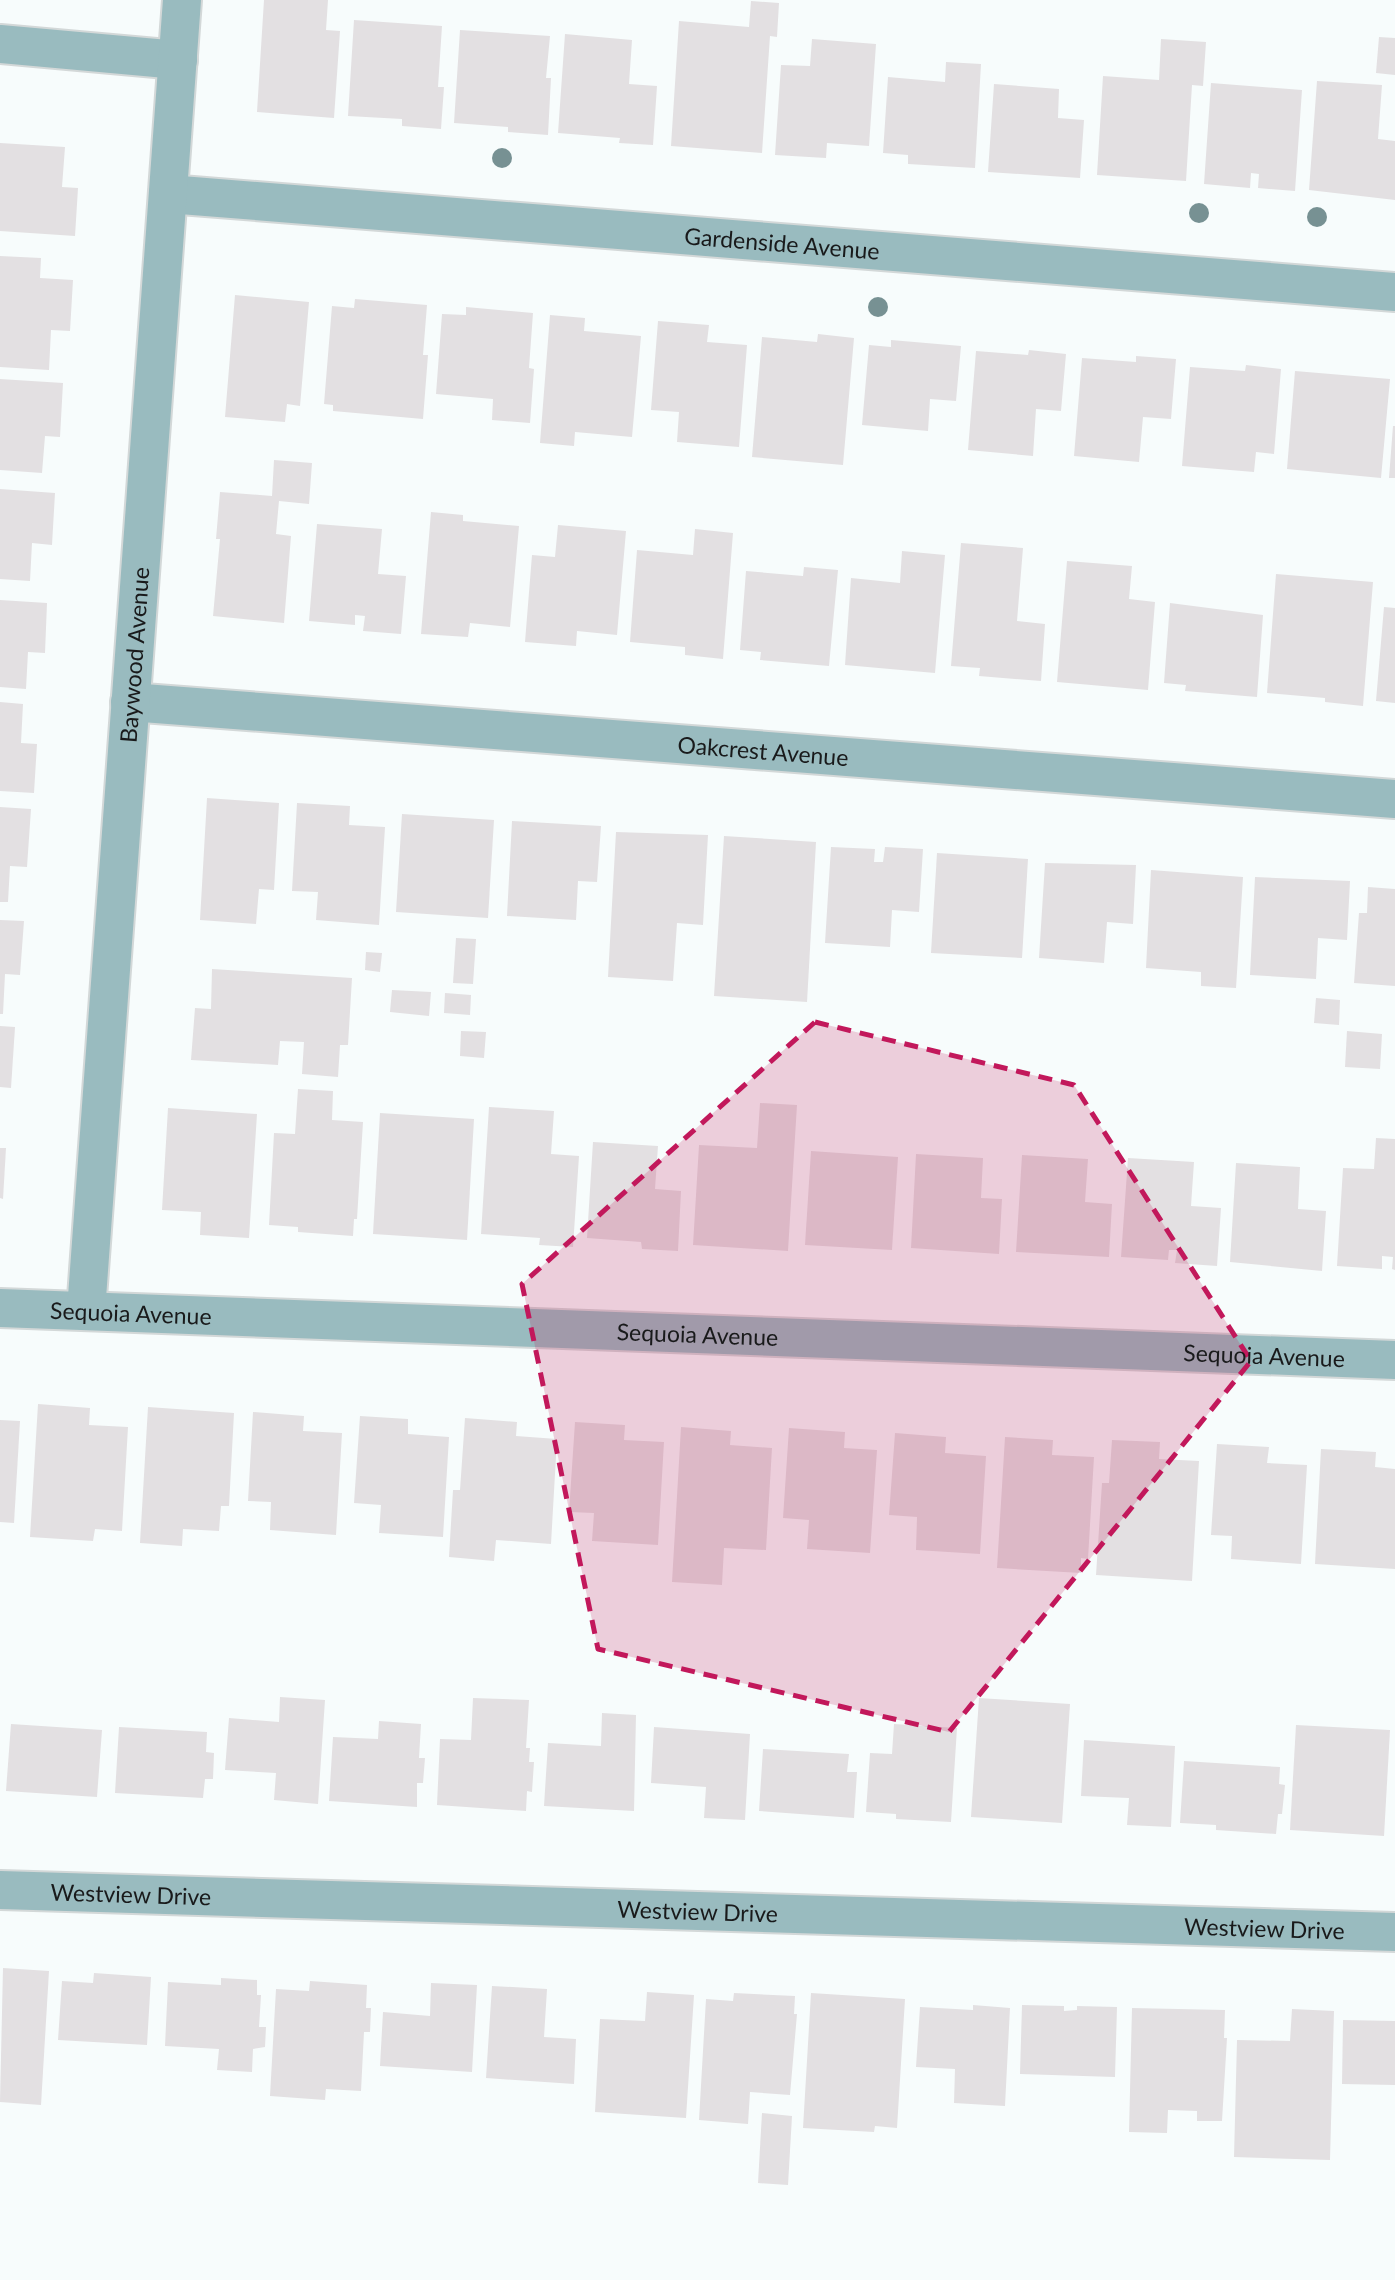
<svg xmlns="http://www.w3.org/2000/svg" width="1395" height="2280" font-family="Lato,sans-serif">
  <rect width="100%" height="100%" fill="#f7fcfc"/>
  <!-- building -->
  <g fill="#e3e0e2">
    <path d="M264,0H328L326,30L340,31L334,118L257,112Z"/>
    <path d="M751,1L779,3L777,37L770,36L762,153L671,146L679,21L749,27Z"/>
    <path d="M354,20L442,26L438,87H444L441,129L402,126V119L348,116Z"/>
    <path d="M460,30L550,36L546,78H551L548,135L508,132V127L454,123Z"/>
    <path d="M565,34L632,40L629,84L657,86L653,145L619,143L620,138L558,133Z"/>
    <path d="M1379,37L1395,38V75L1376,73Z"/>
    <path d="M812,39L876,44L869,146L827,143L826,158L775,155L781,65L810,66Z"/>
    <path d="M1161,39L1206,42L1203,86L1192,85L1186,181L1097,175L1103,76L1159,80Z"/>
    <path d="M946,62L981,64L975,168L908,164V155L883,153L888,77L945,82Z"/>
    <path d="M1317,81L1382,85L1378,139L1395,141V200L1309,190Z"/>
    <path d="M1211,83L1302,90L1295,191L1258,188L1259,174L1251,173L1250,188L1204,184Z"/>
    <path d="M994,84L1059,89L1058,118L1084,120L1080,178L988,172Z"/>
    <path d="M0,143L65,147L62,187L78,188L75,236L0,231Z"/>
    <path d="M0,256L41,258L40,278L73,280L70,331L51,330L49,370L0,367Z"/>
    <path d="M235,295L309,302L300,406L287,404L285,422L225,417Z"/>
    <path d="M355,299L427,305L423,355H428L423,419L333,411V405L324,404L332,306L354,308Z"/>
    <path d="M466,307L533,313L529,368L534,369L530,423L492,420L493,399L436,394L442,314L466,315Z"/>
    <path d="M550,315L585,318L584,331L641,336L632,437L575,432L574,446L540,443Z"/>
    <path d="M658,321L709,325L707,342L747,345L739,447L677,442L679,412L651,410Z"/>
    <path d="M818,334L854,338L843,465L752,457L762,337L817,342Z"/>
    <path d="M891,340L961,346L956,401L930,399L928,431L862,425L869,345L891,347Z"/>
    <path d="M1029,350L1066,354L1061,411L1036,409L1033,456L968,450L976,351L1028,355Z"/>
    <path d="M1136,356L1176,359L1171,419L1143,417L1139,462L1074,456L1082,358L1136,362Z"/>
    <path d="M1246,365L1281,369L1274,454L1256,452L1254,472L1182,466L1190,367L1245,371Z"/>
    <path d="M1295,371L1390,379L1381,478L1287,469Z"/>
    <path d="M0,379L63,383L60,437L45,436L42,473L0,470Z"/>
    <path d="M1393,426H1395V478H1389Z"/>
    <path d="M274,460L312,463L309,504L279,501L276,534L291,536L284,623L213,616L220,539H216L220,492L272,496Z"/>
    <path d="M0,489L55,493L52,545L32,543L30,581L0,579Z"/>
    <path d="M431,512L463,515V521L519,526L510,627L470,623L468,637L421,634Z"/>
    <path d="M317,524L382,529L378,574L406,576L401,634L363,631L365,616L355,615V625L309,621Z"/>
    <path d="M558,525L626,531L617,635L577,631L576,646L525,642L532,555L555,557Z"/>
    <path d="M695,529L733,533L723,659L685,655V647L630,642L637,550L693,555Z"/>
    <path d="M961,543L1023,548L1017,621L1045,624L1041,681L979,676L980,668L951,666Z"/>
    <path d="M902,551L945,555L935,673L845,665L851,578L900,583Z"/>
    <path d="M1067,561L1132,566L1129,599L1155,602L1148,690L1057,682Z"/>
    <path d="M804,567L838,570L829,666L760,660L761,652L740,650L746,571L803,576Z"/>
    <path d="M1276,574L1373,582L1363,706L1325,702V698L1267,693Z"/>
    <path d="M0,600L47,603L45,653L28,652L26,689L0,687Z"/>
    <path d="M1170,603L1263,615L1257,697L1185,691L1186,685L1164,683Z"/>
    <path d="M1384,607L1395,608V703L1376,701Z"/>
    <path d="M0,702L23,704L21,743L37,744L34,793L0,791Z"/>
    <path d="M207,798L279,803L274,890L259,889L256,924L200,920Z"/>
    <path d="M297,803L350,806L349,825L385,827L379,925L316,920L318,892L292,891Z"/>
    <path d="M0,807L31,809L27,867L10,866L8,902H0Z"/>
    <path d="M402,814L494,820L488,918L396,912Z"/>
    <path d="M512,821L601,826L597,882L578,881L576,920L507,916Z"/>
    <path d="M616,832L708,835L703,925L677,923L673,981L608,977Z"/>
    <path d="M724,836L816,842L807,1002L714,996Z"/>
    <path d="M831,847L875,849L874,862H883L885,847L923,849L919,912L892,910L890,947L825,943Z"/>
    <path d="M937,853L1028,859L1022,958L931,953Z"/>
    <path d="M1045,863L1136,865L1133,924L1107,922L1104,963L1039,958Z"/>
    <path d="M1151,870L1243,877L1236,988L1201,986V972L1146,968Z"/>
    <path d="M1255,877L1350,881L1347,940L1318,938L1316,979L1250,975Z"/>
    <path d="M1368,887L1395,889V986L1354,983L1359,913H1367Z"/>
    <path d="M0,920L24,921L20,975L5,974L3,1014H0Z"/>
    <path d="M456,938L476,939L473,984L453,983Z"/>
    <path d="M366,952L382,953L380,972L365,970Z"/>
    <path d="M212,969L352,978L348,1045H340L338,1077L302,1074L304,1042L280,1041L278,1065L191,1060L195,1008L211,1009Z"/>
    <path d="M392,990L431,992L429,1016L390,1012Z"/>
    <path d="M445,993L471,995L470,1015L444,1013Z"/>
    <path d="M1316,998L1340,1000L1339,1025L1314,1023Z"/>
    <path d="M0,1026L15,1027L11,1088L0,1087Z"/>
    <path d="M461,1031L486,1032L484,1058L460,1056Z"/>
    <path d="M1347,1031L1382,1034L1380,1069L1345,1067Z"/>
    <path d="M298,1089L333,1091L332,1120L363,1122L357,1219H354L353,1236L298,1232V1227L269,1225L274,1133L295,1134Z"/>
    <path d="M760,1103L797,1105L788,1251L693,1245L699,1145L757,1148Z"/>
    <path d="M489,1107L554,1111L551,1154L579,1156L573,1247L539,1245L540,1238L481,1234Z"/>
    <path d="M168,1108L257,1114L249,1238L200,1235L201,1212L162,1210Z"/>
    <path d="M380,1113L474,1119L467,1240L373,1234Z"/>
    <path d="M1376,1138L1395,1139V1270L1392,1269L1393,1257L1382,1256V1269L1337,1266L1343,1168L1374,1169Z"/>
    <path d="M593,1142L658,1146L655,1189L681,1191L678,1251L642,1249L641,1242L587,1238Z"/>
    <path d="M0,1148H6L3,1199L0,1198Z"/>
    <path d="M811,1151L898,1157L892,1250L805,1245Z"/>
    <path d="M916,1154L983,1158L981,1198L1002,1199L999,1254L911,1248Z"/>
    <path d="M1022,1155L1088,1159L1085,1202L1112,1204L1109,1257L1016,1252Z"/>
    <path d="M1128,1158L1194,1162L1191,1206L1221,1208L1217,1266L1175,1263L1177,1250H1169L1168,1260L1121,1257Z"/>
    <path d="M1236,1163L1300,1167L1298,1209L1326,1211L1322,1271L1230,1262Z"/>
    <path d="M38,1404L90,1408L89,1425L128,1427L122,1531L95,1529L93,1541L30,1537Z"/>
    <path d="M148,1407L234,1413L229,1506H221L219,1531L183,1529L182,1546L140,1543Z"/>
    <path d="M253,1412L304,1416L303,1431L342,1433L336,1535L270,1530L271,1502L248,1501Z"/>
    <path d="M360,1416L408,1419V1434L449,1437L443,1537L379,1533L381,1505L354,1503Z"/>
    <path d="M465,1418L517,1422L516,1436L557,1439L551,1544L496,1540L494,1561L449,1557L453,1490H460Z"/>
    <path d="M0,1420L20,1421L14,1523L0,1522Z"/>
    <path d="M575,1422L625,1425L624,1440L664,1442L658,1545L592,1541L594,1513L569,1512Z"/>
    <path d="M681,1427L731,1431L730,1445L772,1448L766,1550L724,1548L722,1585L672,1582Z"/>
    <path d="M789,1428L845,1432L844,1448L877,1450L870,1553L807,1549L809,1520L783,1518Z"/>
    <path d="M895,1433L946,1437L945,1453L986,1456L980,1554L916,1550L917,1517L889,1515Z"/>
    <path d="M1005,1437L1053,1440L1052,1455L1094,1457L1088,1559L1081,1558V1573L997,1568Z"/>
    <path d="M1112,1440L1160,1442L1159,1459L1199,1461L1192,1581L1096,1575L1102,1483H1109Z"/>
    <path d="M1217,1444L1269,1447L1267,1463L1307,1465L1301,1564L1231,1559L1232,1536L1211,1535Z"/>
    <path d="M1321,1449L1376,1452L1375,1467L1395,1469V1569L1315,1564Z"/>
    <path d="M280,1697L325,1700L318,1804L274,1800L276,1773L225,1770L229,1718L279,1722Z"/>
    <path d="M473,1698L529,1700L526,1748H530L529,1762H534L532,1792L527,1791L526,1811L437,1805L440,1739L471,1740Z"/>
    <path d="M979,1698L1070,1704L1062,1823L971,1817Z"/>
    <path d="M602,1713L636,1715L634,1811L544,1806L548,1743L601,1746Z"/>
    <path d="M379,1721L421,1724L419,1758H425L423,1783H417V1807L329,1801L333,1737L378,1739Z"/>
    <path d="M11,1724L102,1730L97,1797L6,1791Z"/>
    <path d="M894,1724L957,1728L951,1822L896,1819V1814L866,1812L870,1753L892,1754Z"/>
    <path d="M1296,1725L1390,1730L1384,1836L1290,1830Z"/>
    <path d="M119,1727L207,1732L206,1752L214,1753L213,1779H205L203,1798L115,1793Z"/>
    <path d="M654,1727L750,1734L745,1820L704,1818L706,1787L651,1783Z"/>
    <path d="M1084,1740L1175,1746L1171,1827L1127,1825L1129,1798L1081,1796Z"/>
    <path d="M763,1749L849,1754L847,1772H857L854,1818L759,1811Z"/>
    <path d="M1184,1761L1280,1767L1279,1784L1285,1785L1282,1814H1278L1276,1834L1216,1830V1825L1180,1823Z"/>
    <path d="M3,1968L49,1971L41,2105L0,2102Z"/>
    <path d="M94,1973L151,1977L147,2045L58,2040L62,1981L93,1983Z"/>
    <path d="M221,1978L257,1980V1995H261L259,2027H266L265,2047L253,2049L252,2072L217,2070L219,2049L165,2046L168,1982L221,1985Z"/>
    <path d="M310,1981L367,1985L366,2008H371L370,2032H364L361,2091L326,2089L325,2100L270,2096L276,1989L309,1991Z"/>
    <path d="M431,1983L477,1985L472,2072L380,2066L383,2012L430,2016Z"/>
    <path d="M492,1986L547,1989L544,2037L576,2039L574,2084L486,2078Z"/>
    <path d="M647,1992L694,1995L686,2118L595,2112L600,2019L645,2021Z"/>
    <path d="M734,1993L795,1996L794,2014H797L790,2095L750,2092L748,2124L699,2120L706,1999L733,2001Z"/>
    <path d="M811,1993L905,1999L897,2128L875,2126L874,2132L803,2128Z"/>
    <path d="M973,2005L1010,2008L1005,2106L954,2103L955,2069L916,2067L920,2007L973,2010Z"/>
    <path d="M1022,2005L1064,2006V2011L1077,2010V2006L1117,2007L1115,2077L1020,2074Z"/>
    <path d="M1132,2008L1225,2010L1224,2038H1227L1222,2121H1197V2111L1168,2110L1167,2133L1129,2132Z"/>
    <path d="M1292,2009L1334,2011L1330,2160L1234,2157L1237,2040L1290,2041Z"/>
    <path d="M1343,2020L1395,2021V2085L1342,2084Z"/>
    <path d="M762,2113L792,2116L788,2185L758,2183Z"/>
  </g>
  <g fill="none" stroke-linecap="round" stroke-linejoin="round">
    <defs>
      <g id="street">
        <path d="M0,44L178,60"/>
        <path id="s1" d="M168,194L1395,292"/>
        <path id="s2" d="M130,702L1395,799"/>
        <path id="s3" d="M0,1308L1395,1360"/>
        <path id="s4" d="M86,1311L182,0"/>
        <path id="s5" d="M0,1890L1395,1932"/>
      </g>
    </defs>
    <!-- street casing -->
    <use href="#street" stroke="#d3d8d8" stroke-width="42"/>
    <!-- street -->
    <use href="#street" stroke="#99bbbf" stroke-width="38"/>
  </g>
  <!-- trees -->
  <g fill="#779193">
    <circle cx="502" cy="158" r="10"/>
    <circle cx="1199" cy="213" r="10"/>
    <circle cx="1317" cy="217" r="10"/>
    <circle cx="878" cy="307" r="10"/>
  </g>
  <!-- marked area -->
  <path fill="#c2185b" fill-opacity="0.2" stroke="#c2185b" stroke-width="5" stroke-dasharray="14 9" stroke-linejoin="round" d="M815,1022L1074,1085L1251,1361L949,1732L598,1649L522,1284Z"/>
  <g text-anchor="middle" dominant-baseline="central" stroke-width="5" stroke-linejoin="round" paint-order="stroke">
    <!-- street labels -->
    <g font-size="23" fill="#191a1b" stroke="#f7fcfc">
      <text stroke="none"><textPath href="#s1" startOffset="616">Gardenside Avenue</textPath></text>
      <text stroke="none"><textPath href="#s4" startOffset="658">Baywood Avenue</textPath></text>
      <text stroke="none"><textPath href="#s2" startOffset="635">Oakcrest Avenue</textPath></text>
      <text stroke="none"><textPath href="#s3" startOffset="131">Sequoia Avenue</textPath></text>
      <text stroke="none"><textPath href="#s3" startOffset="698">Sequoia Avenue</textPath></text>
      <text stroke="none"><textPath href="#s3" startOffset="1265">Sequoia Avenue</textPath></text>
      <text stroke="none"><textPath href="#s5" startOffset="131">Westview Drive</textPath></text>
      <text stroke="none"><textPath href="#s5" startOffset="698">Westview Drive</textPath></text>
      <text stroke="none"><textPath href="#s5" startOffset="1265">Westview Drive</textPath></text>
    </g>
  </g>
</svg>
